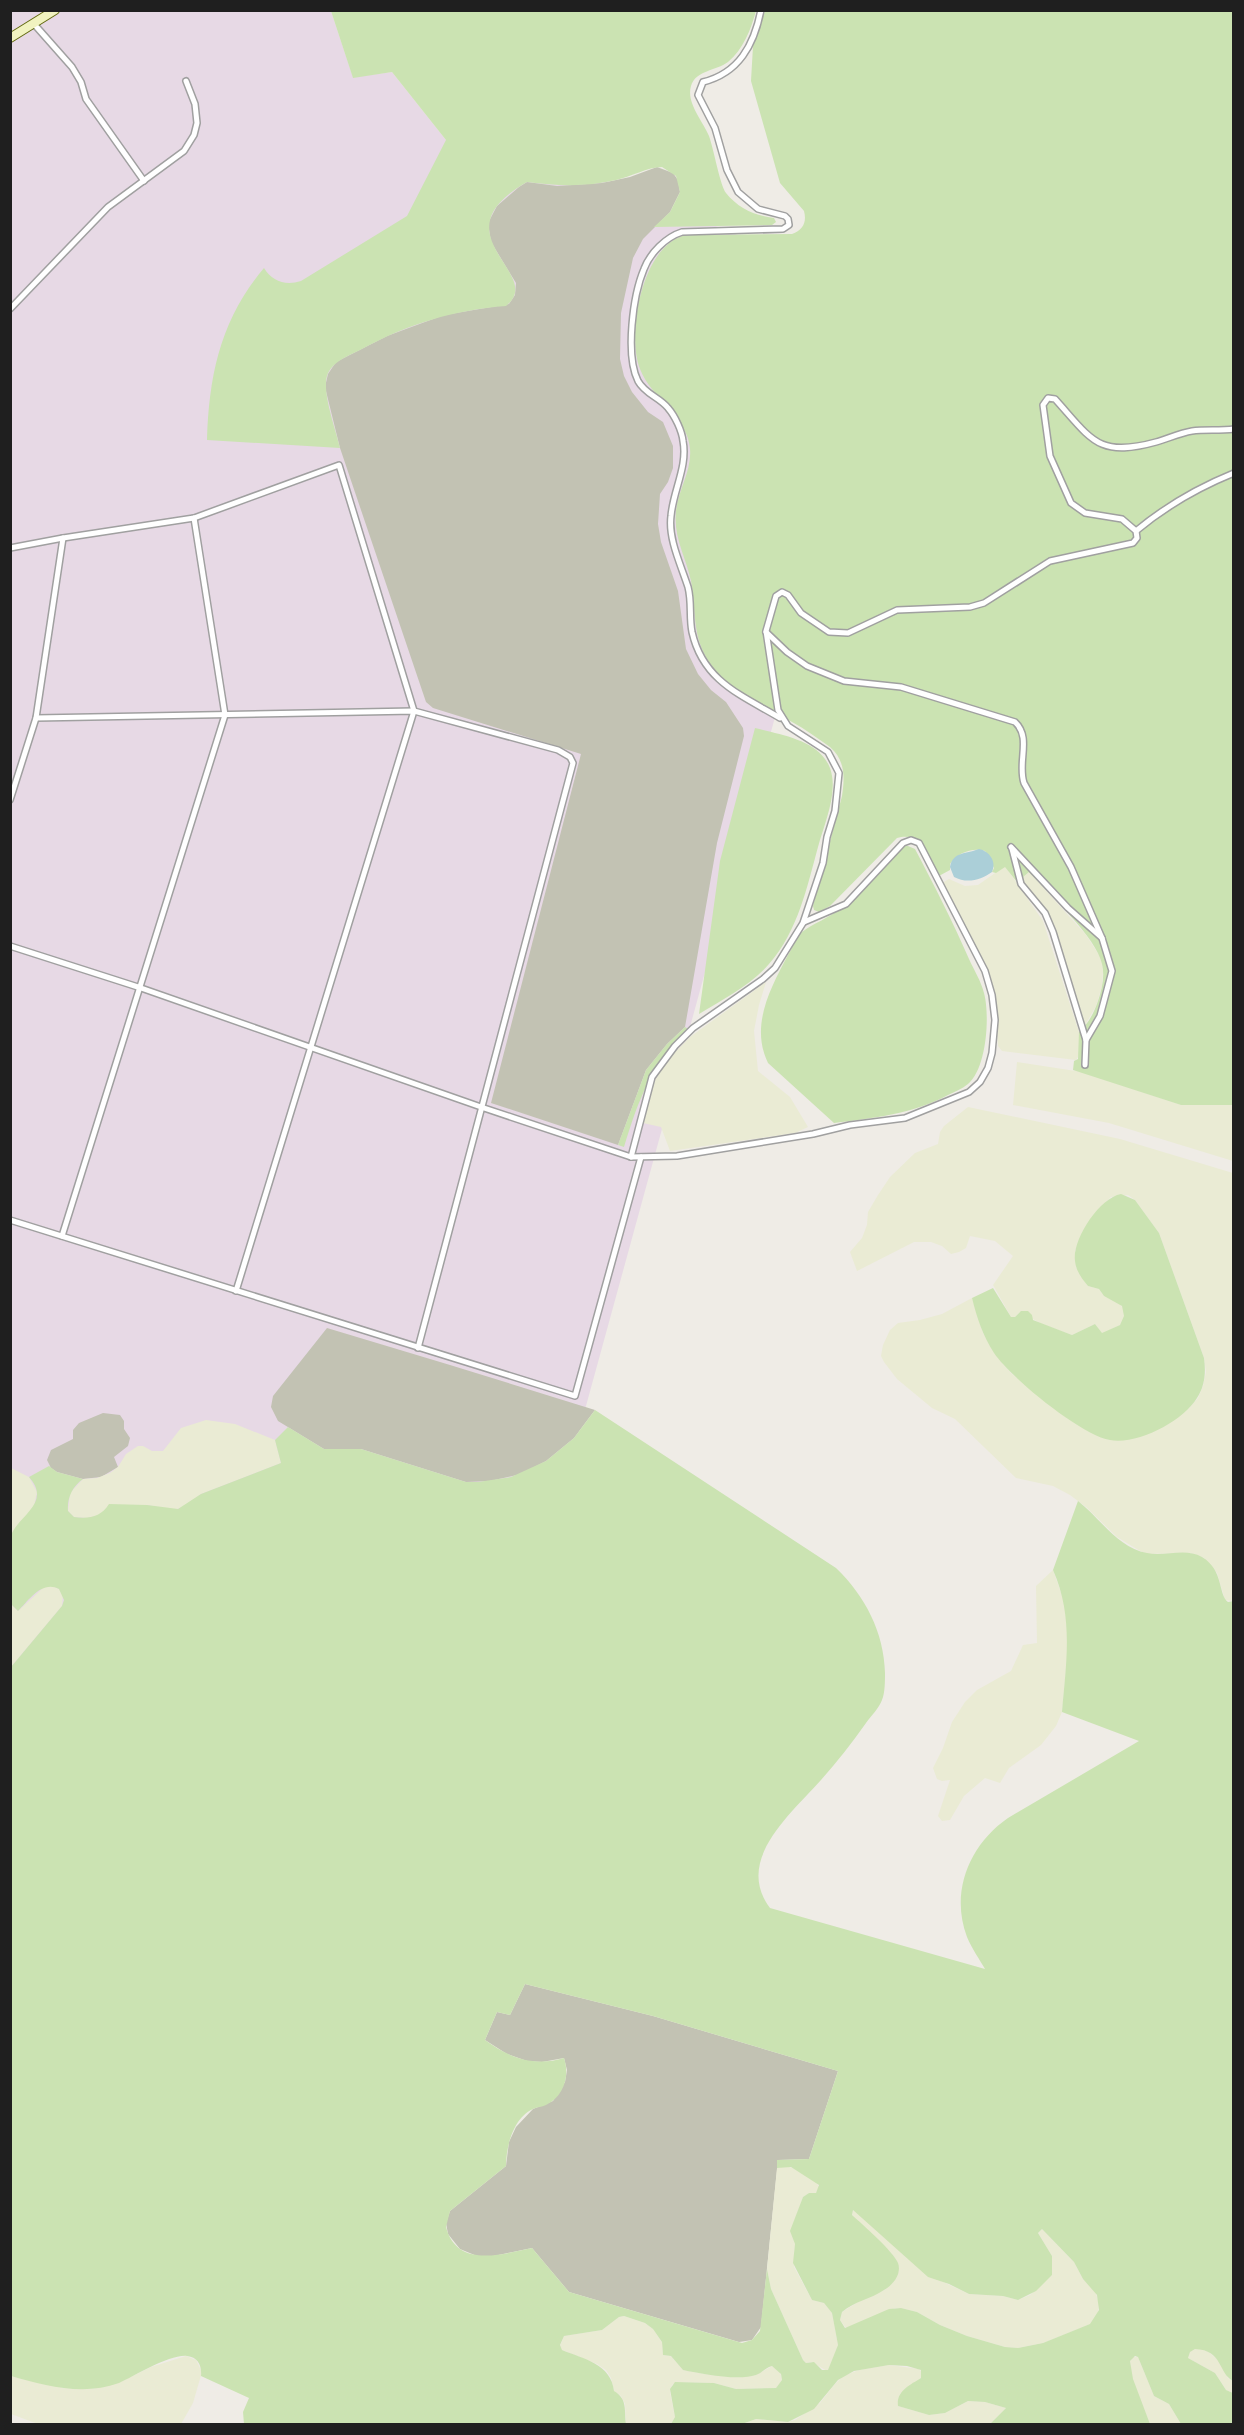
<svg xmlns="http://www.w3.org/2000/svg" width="1244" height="2435" font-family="'Sofia Sans Condensed',sans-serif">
  <rect width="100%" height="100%" fill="#efece6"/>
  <!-- industrial -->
  <path fill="#e7d9e5" d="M11,11H331L353,77L392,72L446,140L522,146L890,298L513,1672L11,2033Z"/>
  <!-- construction -->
  <g fill="#c2c2b3">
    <path d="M657,167L673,173L678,180L680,192L670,212L643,239L633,258L621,313L620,359L624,376L632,392L648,412L663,422L673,446V468L668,482L660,494L658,524L661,542L678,591L686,649L698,674L711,690L726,702L743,728L744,736L717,843L685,1027L667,1044L646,1070L618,1145L491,1103L581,754L433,708L426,702L340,448L325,387L328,374L336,362L387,336L444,315L509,304L515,295L516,283L491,242L488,223L497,206L519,187L527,182L557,186L602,183L630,177Z"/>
    <path d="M327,1328L450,1365L595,1410L574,1438L546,1461L521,1474L490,1481L466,1482L361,1449H324L278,1421L271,1407L273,1396Z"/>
    <path d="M103,1413L120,1415L124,1421V1429L130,1438L128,1446L114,1457L118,1467L101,1477L83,1479L57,1472L51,1468L47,1460L51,1450L73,1439V1430L79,1423Z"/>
    <path d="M525,1984L653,2016L838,2071L809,2159L778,2160L761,2327L752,2340L739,2342L569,2292L532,2248L489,2257L477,2256L460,2249L448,2234L446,2223L450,2211L506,2166L509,2142L516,2127L533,2109L553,2101L565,2082L567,2070L564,2058L542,2062L527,2061L507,2054L485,2040L497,2012L510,2015Z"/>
  </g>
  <!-- farmland -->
  <g fill="#eaebd4">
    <path d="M1005,866L1043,921L1079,1032L1080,1054L1076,1060L1002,1051L998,1046L994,991L976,950L942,883L949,879L965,886L978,885Z"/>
    <path d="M1029,872L1086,935L1101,958L1103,971L1102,986L1096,1006L1084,1027L1047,914L1020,879Z"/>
    <path d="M766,982L759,1005L754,1031L758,1071L790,1097L808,1127L795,1133L670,1151L661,1127L643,1123L655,1080L669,1058L690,1037Z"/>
    <path d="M1017,1062L1082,1072L1181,1105H1233V1161L1109,1123L1013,1105Z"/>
    <path d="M968,1107L1120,1139L1233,1173V1601L1225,1600L1217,1573L1204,1558L1191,1553L1148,1554L1140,1551L1117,1537L1086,1507L1070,1495L1053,1486L1016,1478L955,1419L932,1408L897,1379L884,1362L881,1356L883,1345L890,1330L898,1323L920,1320L942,1314L972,1298L983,1333L995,1354L1011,1373L1067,1418L1110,1440L1128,1439L1163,1427L1187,1410L1198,1398L1203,1386L1206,1372L1204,1358L1159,1233L1135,1200L1128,1195L1111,1197L1102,1206L1085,1228L1075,1251L1076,1267L1088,1286L1099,1289L1104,1296L1119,1303L1124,1309V1319L1120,1325L1102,1334L1095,1324L1072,1335L1042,1324L1020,1312L1015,1317H1011L993,1285L1013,1256L995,1241L970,1236L966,1248L959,1252L951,1254L942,1246L931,1242H914L857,1271L850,1252L862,1238L867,1225L868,1212L878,1195L890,1177L915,1153L938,1144L940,1132L944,1126Z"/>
    <path d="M206,1420L235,1424L275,1440L281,1463L201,1494L186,1506L174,1510L147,1505L87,1518L74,1517L68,1511L70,1493L83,1479L97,1478L110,1473L118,1467L126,1454L138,1446H143L152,1451H163L181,1428Z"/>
    <path d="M11,1468L29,1477L37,1492L34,1506L11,1537Z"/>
    <path d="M1053,1570L1065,1604L1069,1636L1062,1712L1056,1726L1041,1745L1009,1768L1000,1783L985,1778L964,1796L950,1820L942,1821L938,1816L950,1780L942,1781L937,1779L933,1768L943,1748L952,1722L965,1702L977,1690L1011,1671L1023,1645L1037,1643L1036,1586Z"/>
    <path d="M50,1585L59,1589L63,1594L62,1606L11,1667V1604L18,1611L44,1587Z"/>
    <path d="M785,2166L793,2168L816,2181L819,2187L816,2193H809L803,2197L791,2231L795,2244L794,2267L812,2300L824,2303L832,2313L838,2345L831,2367L827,2371L812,2362L806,2363L803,2360L771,2289L767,2269L777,2168Z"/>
    <path d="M853,2210L939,2280L969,2294L1003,2296L1018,2300L1030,2295L1052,2275V2256L1038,2233L1042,2229L1074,2262L1083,2279L1095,2291L1099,2302L1098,2314L1091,2324L1043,2343L1018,2348L1005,2347L967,2336L940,2325L917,2312L901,2308H895L846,2328L840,2320L842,2312L863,2299L886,2289L893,2282L899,2271V2267L852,2215Z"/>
    <path d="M624,2316L645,2323L653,2329L662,2342L663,2355L671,2356L683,2370L710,2375L746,2376L756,2375L772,2366L780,2371L782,2380L776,2388L736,2389L714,2383L677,2382L672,2385L670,2392L675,2417L671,2424H626L625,2404L621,2396L614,2391L611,2378L606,2370L597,2364L562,2350L560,2346L564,2336L602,2330L619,2317Z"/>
    <path d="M1198,2348L1209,2352L1221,2363L1228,2378L1233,2381V2393L1226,2390L1215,2373L1188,2358L1190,2351Z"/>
    <path d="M186,2356L196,2360L202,2372L193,2403L181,2424H38L11,2414L10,2376L64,2388L90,2389L120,2382L151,2367Z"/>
    <path d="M1133,2357H1138L1154,2396L1169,2404L1181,2424H1150L1132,2379L1130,2361Z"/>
    <path d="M889,2365L919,2369L922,2372L921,2378L900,2394L898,2406L929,2415L945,2413L968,2401L985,2402L1006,2408L990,2424H742L756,2419L788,2422L795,2420L820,2403L834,2385L843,2376L859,2370Z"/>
  </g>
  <!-- grass -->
  <g fill="#cbe3b2" fill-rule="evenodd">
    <path d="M331,11H756C751,29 743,50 728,62C716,71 696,70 691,86C686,103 703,121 709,136C714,150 720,185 726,193C738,208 755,216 774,218L776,222L772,225L654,227L670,212L680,192L676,176L662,167C648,167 630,177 616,180C587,187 557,186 527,182C434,235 547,274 506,306C454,310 408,324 362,349C349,356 332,361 327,376C322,393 336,430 340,448L207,440C209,374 221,319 264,268C272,281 285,286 301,281L407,216L446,140L392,72L353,78Z"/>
    <path d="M765,11H1233V1105H1181L1073,1070L1074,1061L1078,1059L1079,1032C1088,1024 1094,1013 1098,1001C1102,989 1105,976 1102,964C1097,938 1048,893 1029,872L1017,882L1005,867L996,873L992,872L994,868L985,851C973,847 957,853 950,864V870L937,877C928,859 922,830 897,838L830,906L819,912L814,910L813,906L842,796C845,777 845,760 830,747C817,738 805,729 792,722C761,704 724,689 706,657C692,632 696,608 691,581C686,557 673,537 676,511C678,490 692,471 690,449C688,417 651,398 640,369C626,334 642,244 686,235L792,234C803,230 807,222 804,211L780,183L751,81L753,46Z"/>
    <path d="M755,728C778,734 811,739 825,759C843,783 825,821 818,847C807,887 798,931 769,964C751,985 723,999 699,1014L720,861Z"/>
    <path d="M902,846H908L915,849C934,885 953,922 969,959C974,970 981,981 984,993C990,1015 987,1068 968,1084C962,1089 954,1092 948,1095C912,1114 874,1118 834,1123L768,1063C750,1026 770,989 788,955C792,949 796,937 802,932C814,923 829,918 841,908C864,891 882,867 902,846Z"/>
    <path d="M685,1027L688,1029C651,1066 639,1098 624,1147L618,1145L646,1070L667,1044Z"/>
    <path d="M1121,1194L1135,1200L1159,1233L1204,1358C1206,1372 1205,1386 1197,1398C1183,1421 1138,1445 1110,1440C1081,1435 1011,1378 994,1353C983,1336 977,1318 972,1298L993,1288L1011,1317H1015L1021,1311H1028L1032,1315L1033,1320L1072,1335L1095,1324L1102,1333L1120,1325L1124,1316L1122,1306L1104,1296L1099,1289L1088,1286C1082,1279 1076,1271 1075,1261C1072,1240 1099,1198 1121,1194Z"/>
    <path d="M595,1410L836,1568C865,1596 884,1632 885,1673C885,1681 885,1693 882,1700C879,1708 871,1716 866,1723C852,1743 837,1762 821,1780C791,1814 734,1860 770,1908L985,1969C980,1960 972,1949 967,1937C950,1892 969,1845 1008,1818L1139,1741L1062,1712C1066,1663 1074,1617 1053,1570L1078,1501C1100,1518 1118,1548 1147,1553C1165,1557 1185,1547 1202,1557C1224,1570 1218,1595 1228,1602L1234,1601L1233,2381C1218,2373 1223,2350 1195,2349L1190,2352L1188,2358L1215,2373L1226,2390L1233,2393V2424H1181L1169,2404L1154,2396L1138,2357L1135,2356L1130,2361L1133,2379L1150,2424H990L1006,2408L985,2402L968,2401L945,2413L929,2415L898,2406C896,2391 910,2385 921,2378V2370L907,2366L889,2365L854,2371L838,2380L814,2409L788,2422L756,2419L742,2424H671L675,2417L670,2389L675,2382L714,2383L736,2389L776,2388L782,2380L781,2374L772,2366C765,2368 762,2373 756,2375C738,2381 702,2374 683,2370L671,2356L663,2355L662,2342L653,2329L645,2323L624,2316L619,2317L602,2330L564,2336L560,2345L562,2350C584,2359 611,2364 614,2391C628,2399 624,2411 626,2424H244L243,2412L249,2398L201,2376C202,2366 198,2357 187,2356C170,2354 135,2376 119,2383C84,2396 45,2386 11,2376V1667L62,1606L64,1600L59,1589C42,1580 29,1600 18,1611L11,1604C10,1589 7,1550 10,1538C16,1516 53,1504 29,1477L49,1466L57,1472L83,1479C72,1487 67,1498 68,1511L74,1517C89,1519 101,1517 109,1504L147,1505L178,1509L201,1494L281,1463L275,1440L288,1427L324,1449H361L466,1482H478L511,1477L546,1461L574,1438ZM525,1984L653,2016L838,2071L809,2159L777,2160V2168L791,2167L819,2185L816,2193H809L803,2197L790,2231L795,2244L793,2263L812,2300L824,2303L832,2313L838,2345L828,2370H822L814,2362L806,2363L803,2360L771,2289L767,2269L760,2331L752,2340L742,2343L569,2292L532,2248C502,2254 457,2269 446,2227L450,2211L506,2166C506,2147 513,2118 533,2109C537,2107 542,2107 546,2105C564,2096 570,2076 564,2058C535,2067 509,2058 485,2040L497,2012L510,2015ZM853,2210L928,2277L949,2284L969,2294L1003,2296L1018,2300L1036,2291L1052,2275V2256L1038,2233L1042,2229L1074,2262L1083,2279L1097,2295L1099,2310L1090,2324L1043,2343L1018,2348L1005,2347L967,2336L940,2325L917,2312L901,2308L889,2309L845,2328L840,2320L842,2312C855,2301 871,2299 884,2290C893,2285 902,2274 898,2263C894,2252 862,2224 852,2215Z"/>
  </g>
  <!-- water -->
  <path fill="#abcfd8" d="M979,849C989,851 997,861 992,872C981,880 967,884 954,877L950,867C953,851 967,854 979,849Z"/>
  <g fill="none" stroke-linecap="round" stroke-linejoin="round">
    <defs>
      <g id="street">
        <path d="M761,10C754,45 739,73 703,82L698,95L715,128L727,170L738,192L758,209L785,216L788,219L789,225L783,229L682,232C666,237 650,253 644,269C633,295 625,355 638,381C645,394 659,397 668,408C675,416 682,431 683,441C688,466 673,491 671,516C668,539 681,565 688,587C692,602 689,617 692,632C703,681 741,695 780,718"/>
        <path d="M34,24L72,67L81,82L86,99L144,181"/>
        <path d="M10,309L108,207L184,151L194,135L197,123L195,104L186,81"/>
        <path d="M1136,531C1166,506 1197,488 1234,473"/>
        <path d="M10,548L63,538L194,518L339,465L414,711L236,1291"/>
        <path d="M766,632L787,652L807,666L844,681L901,687L1015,722C1032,738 1017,762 1024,783L1071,867L1102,938"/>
        <path d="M36,718L414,711L558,750L570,757L573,763L418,1348"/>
        <path d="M10,800L36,718L63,538"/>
        <path d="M1011,847L1068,908L1102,938L1112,971L1100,1016L1086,1040"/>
        <path d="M1012,849L1021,884L1045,913L1053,932L1086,1040L1085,1065"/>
        <path d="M10,946L141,988L481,1107L631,1157L677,1156L813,1134L850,1125L905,1118L969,1092L980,1082L988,1068L992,1053L995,1020L992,995L985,971L919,843L911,840L903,843L846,904L804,922"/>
        <path d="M631,1157L652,1077L675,1046L693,1028L763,979L775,968L803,923L823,863L827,837L835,811L839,773L828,752L788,726L778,710L766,631L776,596L782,592L788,595L801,613L829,632L848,633L897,610L970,607L984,603L1050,561L1133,543L1137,538L1136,531L1122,519L1085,513L1071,503L1050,456L1043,405L1048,398L1055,399C1092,440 1098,458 1156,442C1167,439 1180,433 1192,431C1205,429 1219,431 1234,429"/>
        <path d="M10,1220L575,1396L641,1157"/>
        <path d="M62,1236L225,715L194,518"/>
      </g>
      <path id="secondary" d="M10,38L55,10"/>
    </defs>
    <!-- street casing -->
    <use href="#street" stroke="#a0a0a0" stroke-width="8"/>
    <!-- secondary casing -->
    <use href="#secondary" stroke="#636b11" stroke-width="10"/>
    <!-- street -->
    <use href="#street" stroke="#fff" stroke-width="5"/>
    <!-- secondary -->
    <use href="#secondary" stroke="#f1f3c0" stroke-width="8"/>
  </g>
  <!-- border -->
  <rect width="1244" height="2435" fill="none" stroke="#1f1f1f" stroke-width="24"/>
</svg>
